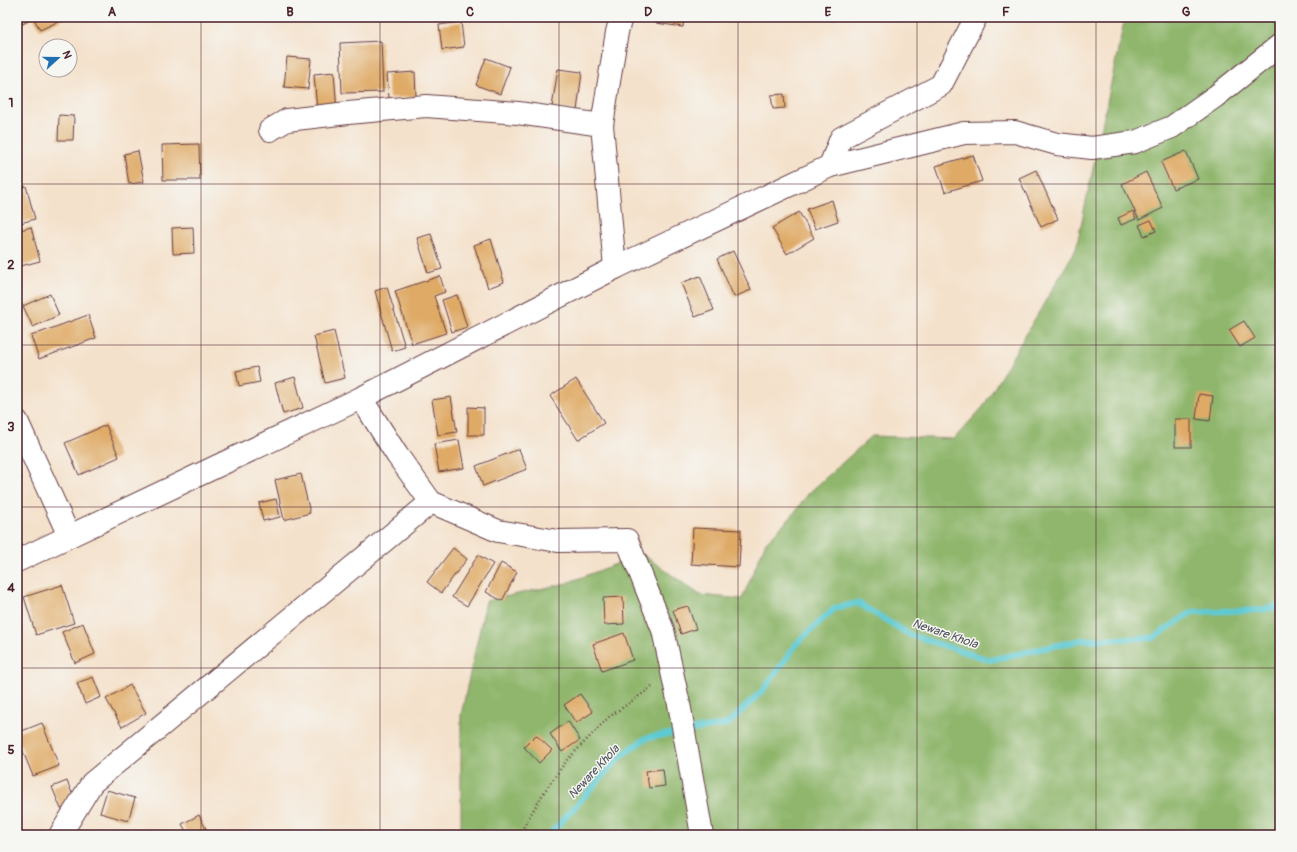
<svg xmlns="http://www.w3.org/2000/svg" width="1297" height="852" font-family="Pangolin,sans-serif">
  <rect width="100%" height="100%" fill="#f6f6f2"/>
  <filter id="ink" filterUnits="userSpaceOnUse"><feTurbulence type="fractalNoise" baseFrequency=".025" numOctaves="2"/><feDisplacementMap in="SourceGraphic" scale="8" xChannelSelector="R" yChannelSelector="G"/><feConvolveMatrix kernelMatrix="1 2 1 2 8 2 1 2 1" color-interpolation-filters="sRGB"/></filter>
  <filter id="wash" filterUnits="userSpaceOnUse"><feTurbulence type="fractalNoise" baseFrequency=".012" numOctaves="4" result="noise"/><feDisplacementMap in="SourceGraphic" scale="16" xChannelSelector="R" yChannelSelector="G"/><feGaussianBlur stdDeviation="0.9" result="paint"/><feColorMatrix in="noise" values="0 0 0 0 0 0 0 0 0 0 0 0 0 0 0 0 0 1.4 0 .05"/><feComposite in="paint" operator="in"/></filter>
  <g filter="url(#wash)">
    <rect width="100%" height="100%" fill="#f4e1cb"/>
    <!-- forest -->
    <path fill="#8fb66c" stroke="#6c6a4c" d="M1125,17H1280V835H462L461,833V715L486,601L567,583L642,554L700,595L742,599L766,542L791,517L809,493L872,436L954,439L983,407L1076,249Z"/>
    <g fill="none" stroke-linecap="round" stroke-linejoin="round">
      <!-- stream -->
      <path stroke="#5dcad3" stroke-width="6" d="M551,835L552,832L621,756L646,738L728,724L764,689L798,642L835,608L858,603L910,635L990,660L1081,640L1153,638L1192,612L1261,610L1280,606"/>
    </g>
    <g id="blocks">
      <!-- building -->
      <g fill="#dfaa66">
        <path d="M17,17H28L30,20L17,27Z"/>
        <path d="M33,17H68L40,30Z"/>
        <path d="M657,17H684L683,27L656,23Z"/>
        <path d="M824,17H836V20Z"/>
        <path d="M461,22L464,47L442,50L439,25Z"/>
        <path d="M381,41L383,92L342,93L340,43Z"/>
        <path d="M287,57L311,59L308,89L284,87Z"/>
        <path d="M486,58L510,67L500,94L476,85Z"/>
        <path d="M558,69L582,72L577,111L552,107Z"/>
        <path d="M334,72L337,111L317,112L314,74Z"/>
        <path d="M415,72L416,97L389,98L387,74Z"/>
        <path d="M784,94L785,108L773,109L771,95Z"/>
        <path d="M59,115L74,116L73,140H58Z"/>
        <path d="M199,144L200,180H163L162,145Z"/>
        <path d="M138,151L144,182L129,184L124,154Z"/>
        <path d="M1186,151L1198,179L1173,189L1161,162Z"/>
        <path d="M973,155L982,181L945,192L936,166Z"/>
        <path d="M1036,170L1058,219L1041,227L1019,178Z"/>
        <path d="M1146,172L1163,208L1139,220L1122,184Z"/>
        <path d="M26,186L35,219L17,224V189Z"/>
        <path d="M832,200L838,221L815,229L807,209Z"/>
        <path d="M1133,211L1136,219L1121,225L1118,218Z"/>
        <path d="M799,212L814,238L787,254L772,228Z"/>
        <path d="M1151,220L1156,231L1144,236L1139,225Z"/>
        <path d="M31,227L40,261L17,267V231Z"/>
        <path d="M193,227L194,253L173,254L172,228Z"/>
        <path d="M431,234L442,269L428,273L417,238Z"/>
        <path d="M491,239L504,282L488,288L474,245Z"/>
        <path d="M733,251L751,290L734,297L717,259Z"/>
        <path d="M440,276L445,292L434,296L446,333L412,344L395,291Z"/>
        <path d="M700,276L714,310L695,317L681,283Z"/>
        <path d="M387,287L405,347L392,351L375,291Z"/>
        <path d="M50,294L59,315L33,327L23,306Z"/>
        <path d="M457,295L467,327L452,332L442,300Z"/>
        <path d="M88,315L96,338L39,359L31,336Z"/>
        <path d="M1244,321L1255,338L1240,347L1229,330Z"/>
        <path d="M334,331L345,378L325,383L314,336Z"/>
        <path d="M257,367L260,382L239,386L236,371Z"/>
        <path d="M295,377L303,408L283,414L275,383Z"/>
        <path d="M576,379L604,423L578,440L550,396Z"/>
        <path d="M1199,394L1213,396L1210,421L1196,419Z"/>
        <path d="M451,397L457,432L438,435L432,400Z"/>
        <path d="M468,407L484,408V435H468Z"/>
        <rect x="1175" y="419" width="16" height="28"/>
        <path d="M106,425L119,457L79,475L65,443Z"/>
        <path d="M459,440L464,468L439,472L434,444Z"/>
        <path d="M519,449L527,469L483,486L476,466Z"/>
        <path d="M17,468L22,479L17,481Z"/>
        <path d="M301,474L310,513L284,520L275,480Z"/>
        <path d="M276,499L280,517L263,521L259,503Z"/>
        <path d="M693,528L741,530L739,567L691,564Z"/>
        <path d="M453,548L467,559L441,593L427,582Z"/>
        <path d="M478,555L493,564L467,606L452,597Z"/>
        <path d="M501,563L517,572L502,601L486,592Z"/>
        <path d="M62,585L74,623L36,635L24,597Z"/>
        <path d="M623,597L624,624L604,625L603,598Z"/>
        <path d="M688,606L696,629L681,634L673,610Z"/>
        <path d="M83,623L95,654L75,663L62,632Z"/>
        <path d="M624,633L633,660L602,671L593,644Z"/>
        <path d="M93,677L101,697L85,704L77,683Z"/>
        <path d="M130,685L146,713L122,727L106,699Z"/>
        <path d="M580,694L593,712L576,723L564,705Z"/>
        <path d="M568,721L580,740L562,752L550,734Z"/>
        <path d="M42,723L59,766L33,776L17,737V733Z"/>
        <path d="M536,735L552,750L539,763L524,747Z"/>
        <path d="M663,769L665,786L649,788L646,771Z"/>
        <path d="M67,781L76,803L61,809L52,787Z"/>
        <path d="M107,790L135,798L128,821L100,813Z"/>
        <path d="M199,815L209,835H188L182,824Z"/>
      </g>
    </g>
  </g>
  <g filter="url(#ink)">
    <use href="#blocks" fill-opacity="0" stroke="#643c43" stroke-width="1"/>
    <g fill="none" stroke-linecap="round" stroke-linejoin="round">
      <defs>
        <g id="street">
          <path d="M602,125L617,32L621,17"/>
          <path d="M270,130L287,120L348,113L426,106L518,113L602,125L615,268"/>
          <path d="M830,166L841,138L941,85L976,17"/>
          <path d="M361,398L397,455L431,502L498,531L558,541L627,540L663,630L680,709L702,835"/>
          <path d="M17,421L69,536"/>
          <path d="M17,561L361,398L615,268L830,166L964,133L1015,132L1057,144L1092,148L1135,142L1172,127L1216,96L1280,45"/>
          <path d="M60,835L92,783L431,502"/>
        </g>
      </defs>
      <!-- street casing -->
      <use href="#street" stroke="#643c43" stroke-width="24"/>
      <!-- path -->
      <path stroke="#643c43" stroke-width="2.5" stroke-dasharray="1 3" stroke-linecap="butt" d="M521,835L524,826L544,792L567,760L609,717L652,687"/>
      <!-- street -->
      <use href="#street" stroke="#fff" stroke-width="22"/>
    </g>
  </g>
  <!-- grid -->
  <path fill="none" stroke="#4a1f2b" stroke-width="1" stroke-opacity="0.55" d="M201,17V835M380,17V835M559,17V835M738,17V835M917,17V835M1096,17V835M17,184H1280M17,345H1280M17,507H1280M17,668H1280"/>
  <g text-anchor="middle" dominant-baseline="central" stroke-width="3" stroke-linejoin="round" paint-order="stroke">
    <!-- water labels -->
    <g font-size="12" font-style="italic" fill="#50525d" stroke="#f6f6f2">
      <text transform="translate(945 634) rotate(19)">Neware Khola</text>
      <text transform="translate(594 772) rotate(-47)">Neware Khola</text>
    </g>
  </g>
  <!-- margin -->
  <rect width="1297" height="852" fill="none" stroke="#f6f6f2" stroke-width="44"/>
  <!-- north arrow -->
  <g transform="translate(58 58) rotate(69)"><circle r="19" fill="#f6f6f2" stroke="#b1a0a2"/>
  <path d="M0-3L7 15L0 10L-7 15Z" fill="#1f6fb2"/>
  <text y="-6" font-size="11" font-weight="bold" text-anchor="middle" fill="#4a1f2b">N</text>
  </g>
  <rect x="22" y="22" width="1253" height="808" fill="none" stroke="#4a1f2b" stroke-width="1.5"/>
  <g font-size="13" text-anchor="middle" font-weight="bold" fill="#4a1f2b">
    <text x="112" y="16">A</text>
    <text x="290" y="16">B</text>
    <text x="470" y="16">C</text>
    <text x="648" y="16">D</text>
    <text x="828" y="16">E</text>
    <text x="1006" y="16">F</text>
    <text x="1186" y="16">G</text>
    <text x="11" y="107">1</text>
    <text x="11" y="269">2</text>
    <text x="11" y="431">3</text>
    <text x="11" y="592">4</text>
    <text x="11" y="754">5</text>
  </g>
</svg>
